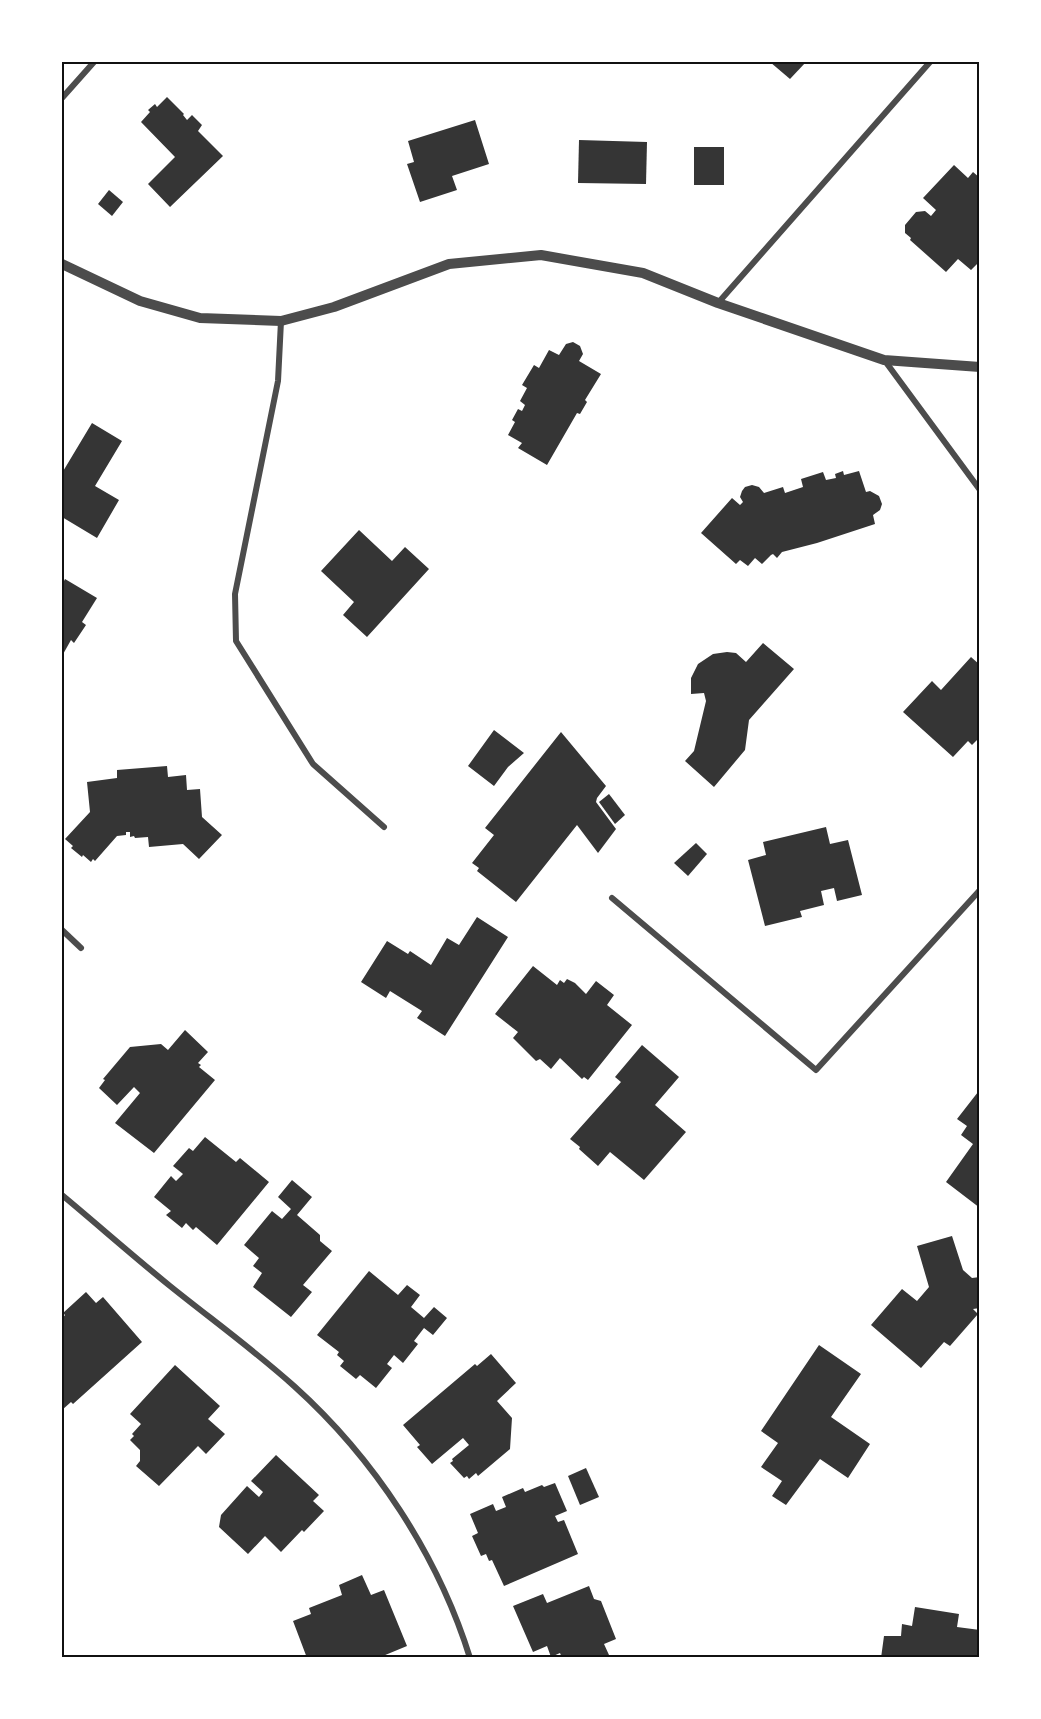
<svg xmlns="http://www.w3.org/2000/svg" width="1041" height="1719" font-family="'Titillium Web',sans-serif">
  <rect width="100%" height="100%" fill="#fff"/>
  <!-- building -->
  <g fill="#353535">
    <path d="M770,62H806L790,79Z"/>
    <path d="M167,97L184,114L183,115L187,120L192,115L202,125L198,131L223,156L170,207L148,184L175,157L141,122L150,112L148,110L155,104L157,107Z"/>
    <path d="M475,120L489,164L452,176L457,190L420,202L407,164L414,162L408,141Z"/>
    <path d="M579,140L647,142L646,184L578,183Z"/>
    <rect x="694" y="147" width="30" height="38"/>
    <path d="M954,165L968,178L973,172L980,178V261L971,270L958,259L946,272L910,240L911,238L905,233V225L916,212L925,211L931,216L936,210L923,198Z"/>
    <path d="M109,190L123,202L112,216L98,204Z"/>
    <path d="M573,342L580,346L583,354L579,361L601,374L585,400L587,402L580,414L577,413L547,465L518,448L522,443L508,435L515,422L512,420L518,409L522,411L525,405L520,401L527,388L522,385L534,365L539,368L549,350L559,355L566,344Z"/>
    <path d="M92,423L122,441L95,486L119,500L97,538L62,517V473Z"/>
    <path d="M843,471L844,475L859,471L866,492L870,491L879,496L882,504L880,510L873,515L875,524L817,543L782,552L777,558L773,554L771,555L762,564L755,558L748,566L740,560L736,564L701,533L732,498L740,505L743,502L740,497L742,491L745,487L752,485L759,487L764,493L783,487L785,493L803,487L801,479L823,472L826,480L836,478L835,474Z"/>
    <path d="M359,530L392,561L405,547L429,569L367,637L343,615L354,602L321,571Z"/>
    <path d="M65,579L97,598L82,622L86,625L74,643L71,640L62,656V585Z"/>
    <path d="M763,643L794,669L749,720L745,750L714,787L685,761L694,751L706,701L704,693L691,694V678L698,664L713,654L727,652L736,653L746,662Z"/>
    <path d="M971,657L980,665V737L972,745L968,741L953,757L903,712L932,681L941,690Z"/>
    <path d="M494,730L524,753L508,767L494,786L468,766Z"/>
    <path d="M561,732L606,786L597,798L596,802L616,829L598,853L577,825L516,902L477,871L479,868L472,863L494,835L485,828Z"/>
    <path d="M167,766L168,777L186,775L187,790L200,789L202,817L222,835L199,859L183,844L149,847L148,837L135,838L134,836L130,837V832H126V835L117,836L95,861L93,859L91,862L83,855L82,857L71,848L73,846L65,839L90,812L87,782L117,778V770Z"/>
    <path d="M609,794L625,815L615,824L599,802Z"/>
    <path d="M826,827L830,844L848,840L862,895L837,901L834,888L821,891L824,905L800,911L802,917L765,926L748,860L766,855L763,842Z"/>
    <path d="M696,843L707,854L688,876L674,863Z"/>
    <path d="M477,917L508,937L445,1036L417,1018L422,1011L390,991L386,998L361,982L387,941L408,954L410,951L431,965L447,938L459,945Z"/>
    <path d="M533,966L557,985L560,980L564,983L567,979L575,983L586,994L596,981L614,995L607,1005L632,1025L588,1080L584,1077L582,1079L560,1058L551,1069L540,1059L536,1061L513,1038L518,1032L495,1014Z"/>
    <path d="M185,1030L208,1052L198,1063L201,1065L199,1067L215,1080L154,1153L115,1123L140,1093L134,1087L117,1105L99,1088L105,1080L103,1079L130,1047L161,1044L168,1050Z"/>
    <path d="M642,1045L679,1077L655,1105L686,1132L644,1180L610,1152L598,1166L579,1149L580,1147L570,1139L621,1082L615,1077Z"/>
    <path d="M978,1092L980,1093V1208L946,1182L973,1144L961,1135L967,1126L957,1119Z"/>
    <path d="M205,1137L236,1162L240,1158L269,1182L217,1245L196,1227L193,1230L186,1223L182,1228L166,1215L171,1211L154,1197L171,1176L176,1181L183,1174L173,1166L189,1148L193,1151Z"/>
    <path d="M292,1180L312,1197L297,1215L320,1235V1241L332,1251L303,1285L312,1292L291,1317L253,1287L262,1273L253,1266L259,1258L244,1245L272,1211L282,1219L291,1209L278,1197Z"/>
    <path d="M952,1236L963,1270L972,1278L980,1277V1308L973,1309L978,1314L950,1346L944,1342L921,1368L871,1325L902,1289L917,1301L929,1287L917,1246Z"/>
    <path d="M369,1271L398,1295L407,1285L420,1295L411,1307L424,1318L434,1307L447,1318L433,1335L424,1328L414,1341L418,1344L403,1363L394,1355L387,1364L392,1368L376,1388L360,1375L356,1379L340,1366L344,1361L337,1355L339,1352L317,1335Z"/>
    <path d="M86,1292L96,1303L103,1297L142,1342L73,1404L71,1402L62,1410V1319L65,1315L63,1313Z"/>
    <path d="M819,1345L861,1374L831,1417L870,1444L848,1478L820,1459L786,1505L772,1496L782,1481L761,1467L778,1443L761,1431Z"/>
    <path d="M491,1354L516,1383L497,1401L512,1418L510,1449L478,1476L476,1473L469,1479L467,1476L464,1478L450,1463L453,1461L452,1459L469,1445L463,1438L432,1464L417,1447L420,1445L403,1425L475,1364L477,1366Z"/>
    <path d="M175,1365L220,1406L208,1419L225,1434L206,1454L198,1446L159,1486L136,1466L140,1461V1450L130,1440L134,1436L132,1434L141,1424L130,1414Z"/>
    <path d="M276,1455L319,1495L313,1501L324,1511L304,1532L302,1530L281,1552L265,1536L248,1554L219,1527L221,1515L247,1486L259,1497L263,1492L251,1481Z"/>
    <path d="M586,1468L599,1497L580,1505L568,1476Z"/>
    <path d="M555,1483L567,1511L555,1516L558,1522L564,1520L578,1554L504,1586L492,1560L489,1561L486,1554L481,1556L472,1536L478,1533L470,1514L493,1504L496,1511L506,1507L502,1497L523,1488L525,1492L542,1485L544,1487Z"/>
    <path d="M362,1575L371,1595L384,1590L407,1646L378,1658H331L330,1655L324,1658H307L293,1621L311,1614L309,1608L342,1595L339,1585Z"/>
    <path d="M589,1586L594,1599L601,1601L616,1639L604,1644L609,1655L603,1658H562L560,1653L551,1657L547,1646L533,1652L513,1606L543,1594L547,1603Z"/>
    <path d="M915,1607L959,1614L957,1627L980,1630V1658H881L884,1636H901L902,1624L912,1626Z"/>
  </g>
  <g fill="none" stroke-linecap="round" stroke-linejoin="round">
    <!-- minor -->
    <g stroke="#4c4c4c" stroke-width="6">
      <path d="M62,98L94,62"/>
      <path d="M718,303L930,62"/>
      <path d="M281,321L278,381L235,594L236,641L313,764L384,827"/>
      <path d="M885,361L980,490"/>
      <path d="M612,898L816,1070L980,890"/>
      <path d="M62,930L81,948"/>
      <path d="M62,1195C98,1225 133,1256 170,1286C211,1319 254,1350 294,1386C374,1458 438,1555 470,1658"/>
    </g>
    <!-- tertiary -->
    <path stroke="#4c4c4c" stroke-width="10" d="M62,264L140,301L200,318L281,321L334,307L449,264L541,255L643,273L718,303L884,360L980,367"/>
  </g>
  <!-- border -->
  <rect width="1041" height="1719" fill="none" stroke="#ffffff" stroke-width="126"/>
  <rect x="63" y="63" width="915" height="1593" fill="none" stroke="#111" stroke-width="2"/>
</svg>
